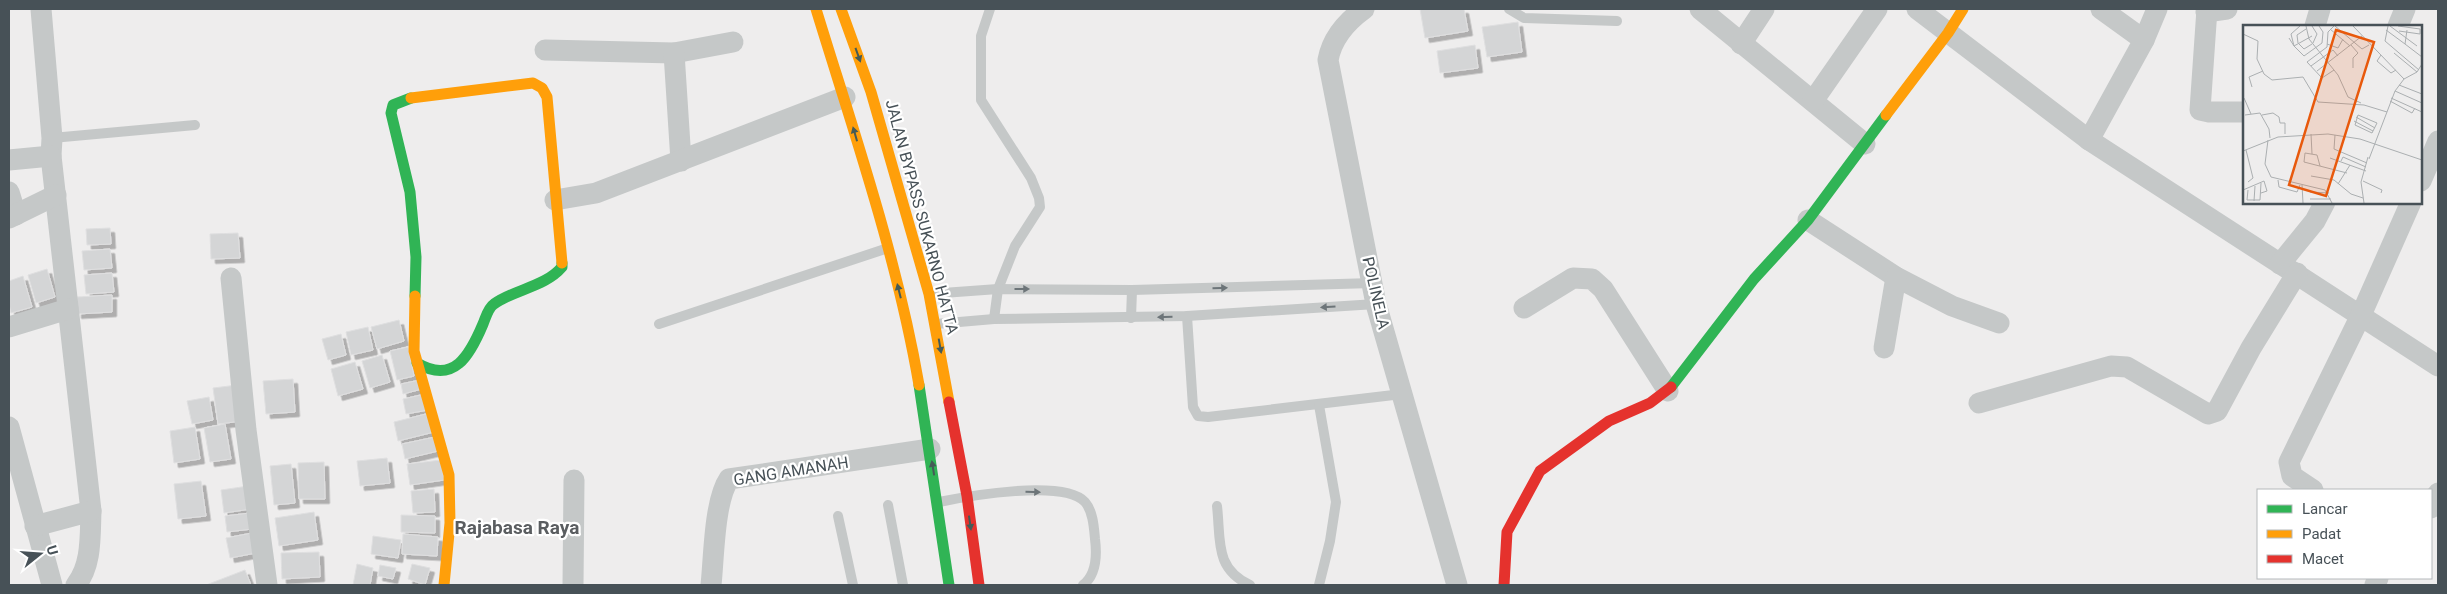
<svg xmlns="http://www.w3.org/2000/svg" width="2447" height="594" font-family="Roboto,sans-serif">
  <defs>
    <filter id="shadow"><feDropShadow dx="4.5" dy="4.5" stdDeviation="0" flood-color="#0004"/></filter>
  </defs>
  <rect width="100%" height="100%" fill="#eeeded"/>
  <!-- building -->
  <g fill="#d4d5d6" stroke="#dfdfe0" filter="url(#shadow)">
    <path d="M1420,9H1464L1468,31L1425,38Z"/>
    <path d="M1518,22L1522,52L1487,57L1482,27Z"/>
    <path d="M1475,45L1478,68L1440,73L1437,51Z"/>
    <path d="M110,228L111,244L87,245L86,229Z"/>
    <path d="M238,233L240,258L211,259L210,234Z"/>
    <path d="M110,249L112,268L84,270L82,251Z"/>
    <path d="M47,269L55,297L36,303L28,275Z"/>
    <path d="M112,273L114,292L86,294L84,275Z"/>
    <path d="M23,276L32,307L11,313L9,304V281Z"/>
    <path d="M112,295V312L77,314V297Z"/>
    <path d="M399,320L404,341L377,349L371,327Z"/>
    <path d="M368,327L373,350L351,355L346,332Z"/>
    <path d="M341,334L346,355L328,360L322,339Z"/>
    <path d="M408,347L414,376L397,380L390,351Z"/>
    <path d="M382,355L390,382L370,388L362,361Z"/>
    <path d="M355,362L363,389L338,396L331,369Z"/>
    <path d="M293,379L295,412L266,414L263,381Z"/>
    <path d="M420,380L422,389L403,394L401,384Z"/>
    <path d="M237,385L242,421L218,424L213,388Z"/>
    <path d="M425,394L428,410L406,414L403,399Z"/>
    <path d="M209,397L213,420L192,424L187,401Z"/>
    <path d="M430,413L434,432L398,441L394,422Z"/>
    <path d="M225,424L231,459L210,462L204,428Z"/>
    <path d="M195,427L200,459L174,463L170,431Z"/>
    <path d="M435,437L438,451L405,459L402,444Z"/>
    <path d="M387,458L390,483L360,486L357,461Z"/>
    <path d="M441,460L444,480L410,485L407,464Z"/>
    <path d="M324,462L325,499H299L298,463Z"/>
    <path d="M291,464L295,503L274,505L270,466Z"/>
    <path d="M201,481L206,516L178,519L174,484Z"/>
    <path d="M248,486L251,509L224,513L221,490Z"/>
    <path d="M434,489L435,512L413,513L411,491Z"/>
    <path d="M314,512L318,540L279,546L275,518Z"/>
    <path d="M250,513L252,529L227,532L225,516Z"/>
    <path d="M401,515L435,516V533L401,532Z"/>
    <path d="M252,533L256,553L230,558L226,538Z"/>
    <path d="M403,534L438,537L437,556L402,554Z"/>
    <path d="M373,536L401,540L398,558L371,554Z"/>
    <path d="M319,552L320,577L282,579L281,553Z"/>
    <path d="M357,564L373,568L370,585H353Z"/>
    <path d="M412,564L430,568L425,585L408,579Z"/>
    <path d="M380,565L396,568L393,579L378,576Z"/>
    <path d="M245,570L251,585H206Z"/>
  </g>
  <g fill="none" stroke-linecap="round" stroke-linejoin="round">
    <!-- lane -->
    <g stroke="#c5c8c8" stroke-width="10">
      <path d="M990,9L981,36V100L1031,178L1039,198L1040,207L1015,246L998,289L994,319"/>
      <path d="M1509,9L1524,18L1617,21"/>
      <path d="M52,138L195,125"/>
      <path d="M929,294L998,289L1132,290L1373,283"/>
      <path d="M1187,316L1193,407L1198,416L1208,417L1402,394"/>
      <path d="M1131,318L1132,290"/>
      <path d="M659,324L888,248"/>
      <path d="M936,324L994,319L1187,316L1376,304"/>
      <path d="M1319,405L1336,502L1330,541L1319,585"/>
      <path d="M939,502C968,496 1064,479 1085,502C1093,511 1094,528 1095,539C1097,555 1096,575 1083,585"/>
      <path d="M888,505L903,585"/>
      <path d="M1217,506C1221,540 1214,568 1250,585"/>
      <path d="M838,516L853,585"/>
    </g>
    <!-- street -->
    <g stroke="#c5c8c8" stroke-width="21">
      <path d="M41,9L52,138L51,156L91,511C90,536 92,565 76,585"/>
      <path d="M1364,9C1346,22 1332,38 1328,60L1376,304L1457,585"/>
      <path d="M1700,9L1865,144"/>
      <path d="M1917,9L2089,140L2438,366"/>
      <path d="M2207,9L2200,110L2209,112H2244"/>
      <path d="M2206,12L2227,9"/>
      <path d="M2315,26L2320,9"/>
      <path d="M2398,26L2405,9"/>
      <path d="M2144,40L2157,9"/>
      <path d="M1741,44L1764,9"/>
      <path d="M545,50L674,53L733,42"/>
      <path d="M674,53L681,161"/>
      <path d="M1813,101L1877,9"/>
      <path d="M2089,140L2144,40L2101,9"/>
      <path d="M9,160L51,156"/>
      <path d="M2421,181L2438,141"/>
      <path d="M9,192L16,215"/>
      <path d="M555,200L596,193L845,97"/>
      <path d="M9,218L56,195"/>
      <path d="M1808,220L1896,277L1952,306L1999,323"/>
      <path d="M2280,264L2315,221L2325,202"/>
      <path d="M231,278L246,430L267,585"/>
      <path d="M1524,308L1573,278L1592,279L1603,289L1668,391"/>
      <path d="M9,327L68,309"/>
      <path d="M1884,348L1896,277"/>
      <path d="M1979,403L2111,366L2127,367L2208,414L2217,411L2251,348L2297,273"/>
      <path d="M9,427L52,585"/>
      <path d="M2313,490L2292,476L2289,462L2361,315L2411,202"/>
      <path d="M2431,508L2438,493"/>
      <path d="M35,526L91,511"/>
      <path d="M573,585L574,480"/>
      <path d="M711,585C714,558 714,501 729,479L930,449"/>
      <path d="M2375,585L2378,578"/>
    </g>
    <!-- fast -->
    <g stroke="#30b455" stroke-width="11">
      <path d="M411,98L393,105L391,113L410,192L416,257L415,296"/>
      <path d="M417,363C454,385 470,355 483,324C486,317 488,308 494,304C515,289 545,287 562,267V263"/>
      <path d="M919,385L949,585"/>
      <path d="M1671,387L1754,279L1808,220L1886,115"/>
    </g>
    <!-- slow -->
    <g stroke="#ff9f0a" stroke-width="11">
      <path d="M816,9C854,133 897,257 919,385"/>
      <path d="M841,9L871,92L929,294L949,402"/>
      <path d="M411,98L533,83L542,88L547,97L562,263"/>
      <path d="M1886,115L1948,33L1963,9"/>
      <path d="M415,296L414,351L449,475L450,523L444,585"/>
    </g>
    <!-- jam -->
    <g stroke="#e5322d" stroke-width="11">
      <path d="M949,402L967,496L979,585"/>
      <path d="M1504,585L1507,532L1540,471L1609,421L1650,403L1671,387"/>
    </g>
  </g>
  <!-- one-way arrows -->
  <defs><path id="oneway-solid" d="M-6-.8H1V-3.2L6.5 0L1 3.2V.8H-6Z" transform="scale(1.25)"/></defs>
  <g fill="#455b57">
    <use href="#oneway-solid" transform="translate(858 55) rotate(70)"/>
    <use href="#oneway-solid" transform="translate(855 134) rotate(-106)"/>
    <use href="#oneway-solid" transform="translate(899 291) rotate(-104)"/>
    <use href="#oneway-solid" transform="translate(940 346) rotate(80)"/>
    <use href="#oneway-solid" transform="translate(933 468) rotate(-99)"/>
    <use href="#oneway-solid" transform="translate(970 523) rotate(82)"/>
  </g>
  <g fill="#6d7579">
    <use href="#oneway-solid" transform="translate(1220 288) rotate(-2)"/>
    <use href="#oneway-solid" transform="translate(1022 289)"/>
    <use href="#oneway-solid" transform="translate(1328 307) rotate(176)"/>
    <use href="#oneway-solid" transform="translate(1165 317) rotate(178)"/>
    <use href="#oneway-solid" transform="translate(1033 492) rotate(2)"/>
  </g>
  <g text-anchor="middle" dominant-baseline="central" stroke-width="4.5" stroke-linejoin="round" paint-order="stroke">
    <!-- street labels -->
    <g font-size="16" fill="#475157" stroke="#fff">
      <text transform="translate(922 217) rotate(75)">JALAN BYPASS SUKARNO HATTA</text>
      <text transform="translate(1376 293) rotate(77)">POLINELA</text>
      <text transform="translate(791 471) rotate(-9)">GANG AMANAH</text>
    </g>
    <!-- quarter labels -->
    <g font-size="19" font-weight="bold" fill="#5a5d60" stroke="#fff">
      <text x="517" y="527">Rajabasa Raya</text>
    </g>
  </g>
  <!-- overview -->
  <g transform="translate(2243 25)">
    <rect width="179" height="179" fill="#eeeded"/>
    <path fill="none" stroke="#abafb1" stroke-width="1" d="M57,1L48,9L51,21L61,31L79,18L80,7L76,1M63,1L66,14L95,50L105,72L118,78M69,1L74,9L70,18M91,1L85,7L84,22L64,37L79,53L91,45M92,1L119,24L126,20M110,1L161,54M145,1L142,16L176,45M147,1L174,21M155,1L177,4V9L156,6M63,4L54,10L55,18L61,24L69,19M87,4L107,21M143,5L162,19M164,5L162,19L179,32M0,9L15,16L14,34L21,49L29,55L60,52L75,77L121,80L144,87M46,13L51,21L69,11M84,19L95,23L100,14M108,20L115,28L110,33V43M151,28L174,47M138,30L134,36L148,48L153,45M68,41L90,25L95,31M74,46L119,11M156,60L179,69M9,62L6,52L20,46M152,66L179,78M1,73L8,89M148,73L179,87M147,76L169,88L172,83M2,90L17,88L26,104L27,113M19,90L30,88L36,92L37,98H42V109M115,90L134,98L129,108L112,100ZM113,92L132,103M111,96L130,106M68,109L69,129M92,110L91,124L124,138M25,115L22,139L28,152L82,165L89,178M3,125L10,153L5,157M0,126L35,112L85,109L117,114L179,135M87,133L123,146M126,134L152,66L161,54L174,47L179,39M98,136L100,132L123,142M77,141L74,130L62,128L61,137L104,148M68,151L91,155L108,169L120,173M35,155L36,162L54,167L57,160M120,156L139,165L138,168M95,159L107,140M59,160L60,178M0,165L21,156L24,166L18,168M5,165L4,175H17L18,158M67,167L86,168M67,174H88M11,176L12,161M121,178L118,157L125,132"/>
    <path fill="#e8590c" fill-opacity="0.15" stroke="#e8590c" stroke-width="2.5" d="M93,5L131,17L83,171L46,160Z"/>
    <rect width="179" height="179" fill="none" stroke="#475157" stroke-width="2.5"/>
  </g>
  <!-- border -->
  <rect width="2447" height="594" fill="none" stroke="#475157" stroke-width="20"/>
  <!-- legend -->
  <rect x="2257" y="489" width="175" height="90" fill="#ffffff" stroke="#b5b9bc"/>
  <rect x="2267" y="505" width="25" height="8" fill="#30b455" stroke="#b5b9bc"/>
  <text x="2302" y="514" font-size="15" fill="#475157">Lancar</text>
  <rect x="2267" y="530" width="25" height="8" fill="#ff9f0a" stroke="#b5b9bc"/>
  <text x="2302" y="539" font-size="15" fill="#475157">Padat</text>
  <rect x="2267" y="555" width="25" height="8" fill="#e5322d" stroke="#b5b9bc"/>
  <text x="2302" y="564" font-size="15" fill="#475157">Macet</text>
  <!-- north arrow -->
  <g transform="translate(40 554) rotate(73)" stroke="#ffffff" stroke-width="4" paint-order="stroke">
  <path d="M0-4L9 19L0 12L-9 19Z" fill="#475157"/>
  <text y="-8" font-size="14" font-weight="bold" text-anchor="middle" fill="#475157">U</text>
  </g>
</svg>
